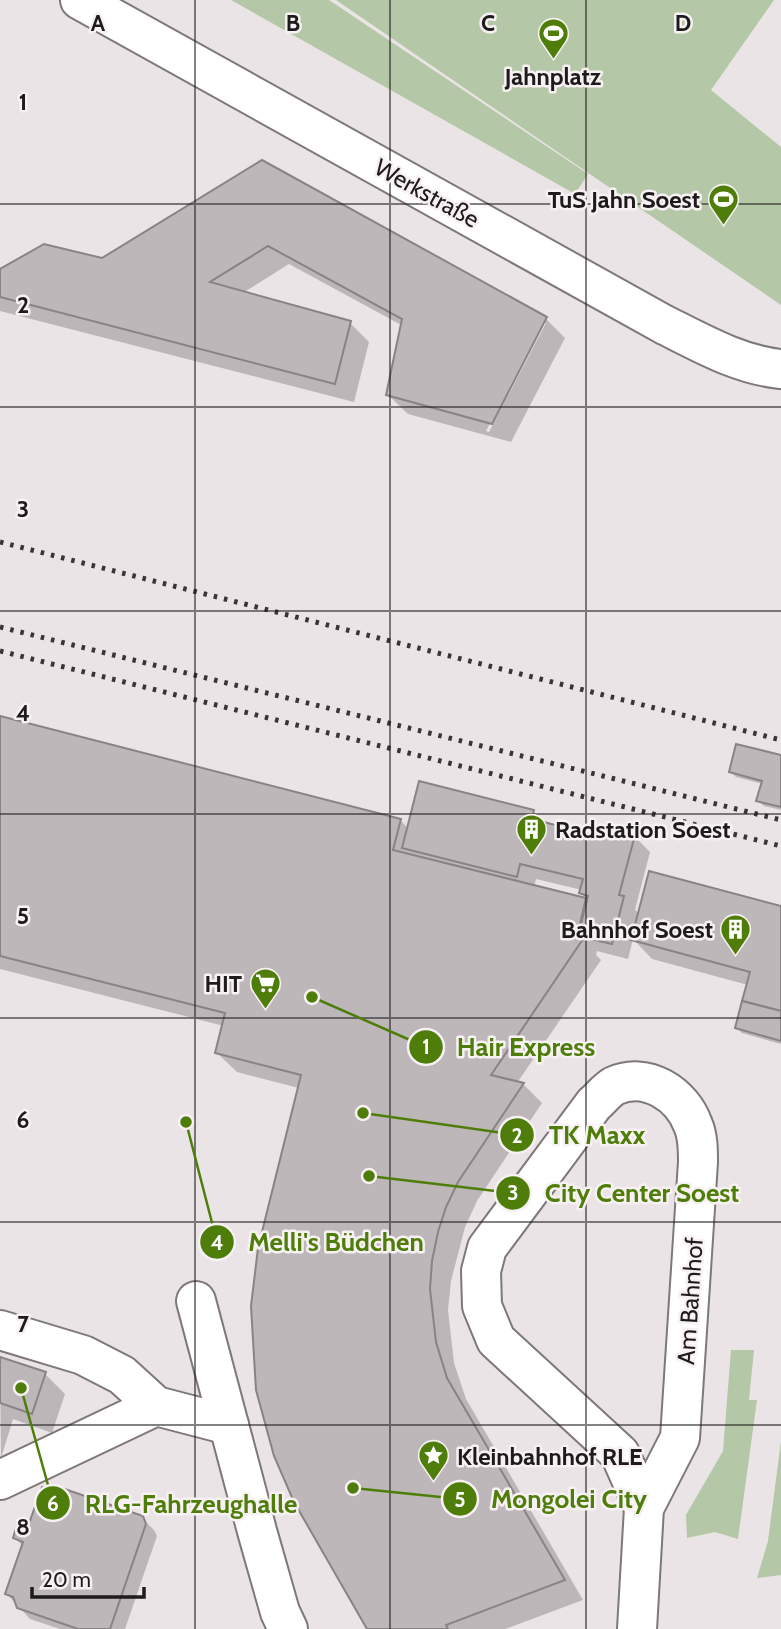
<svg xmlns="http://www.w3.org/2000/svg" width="781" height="1629" font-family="Cabin,sans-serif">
  <rect width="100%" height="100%" fill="#ebe4e6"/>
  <!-- green -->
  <g fill="#b4c7a6">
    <path d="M231,0H329L588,174L575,194Z"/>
    <path d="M336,0H774L711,90L781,147V305Z"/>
    <path d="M731,1350H754L749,1400H757L738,1539L715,1532L687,1538L686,1515L723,1451Z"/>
    <path d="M781,1441V1575L757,1578L768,1541Z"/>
  </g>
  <!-- shadow -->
  <g fill="#0003" fill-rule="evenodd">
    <path d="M262,162L546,319L565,338L511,442L408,414L388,395L403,326L289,264L243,293L350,323L369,342L354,402L0,311V271L102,260ZM542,323H546L489,432L486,431Z"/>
    <path d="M0,718L400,820L409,829L533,812L546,825L595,838L634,836L650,852L635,910L640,914L781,907V1044L742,1033L737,1028L748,985L652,959L633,939L628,959L597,951L596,955L601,960L517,1083L523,1084L542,1103L477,1201L465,1227L451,1281L448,1310L454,1363L466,1399L583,1600L505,1629H369L299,1088L237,1072L217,1053L224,1026L0,969ZM536,879L582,890L581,893L589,901L534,887Z"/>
    <path d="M781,757V810L764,806L758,801L763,784L736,777L731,772Z"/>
    <path d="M0,1358L45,1374L65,1394L52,1433L13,1419L1,1458Z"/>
    <path d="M142,1518L154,1530L157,1536L125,1629H60L30,1619L7,1594L23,1546L15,1538L27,1534Z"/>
  </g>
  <!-- building -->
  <g fill="#beb7b9" stroke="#8a8385" stroke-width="2">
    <path d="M262,160L547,317L492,424L386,395L402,319L268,246L210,282L351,321L335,384L0,297V269L44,244L102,258Z"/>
    <path d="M0,716L401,819L393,850L586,898L577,937L583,939L491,1075L524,1083L458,1182L446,1207L438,1232L432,1261L430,1289L436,1342L447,1378L565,1580L446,1625L448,1629H367L294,1502L274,1456L256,1390L251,1306L258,1248L301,1075L215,1053L225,1013L0,956Z"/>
    <path d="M736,744L781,755V807L756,801L762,781L729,772Z"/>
    <path d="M419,781L534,810L532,819L594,835L596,825L635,835L619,895L624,896L612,944L578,936L588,896L579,893L583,879L520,864L517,877L402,848Z"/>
    <path d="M649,871L781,906V1011L742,1001L750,972L631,940Z"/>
    <path d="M742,1001L781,1011V1041L735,1028Z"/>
    <path d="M0,1357L46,1372L32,1414L0,1403Z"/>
    <path d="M56,1486L143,1516L146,1524L110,1629H78L17,1608L13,1597L5,1594L23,1542L13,1538L16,1528L26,1532L42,1487L50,1490Z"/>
  </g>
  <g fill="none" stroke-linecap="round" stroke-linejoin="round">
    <defs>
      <g id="minor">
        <path d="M80,0L663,324C701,343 739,365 781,369"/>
        <path d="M196,1301L257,1531L280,1612L288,1629"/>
        <path d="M0,1330L83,1355L122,1375L156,1406"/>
        <path d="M0,1480L156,1406L229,1425"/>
        <path d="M637,1629L644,1508L680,1438L698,1162C698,1150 698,1136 693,1125C682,1094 646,1071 614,1086C607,1090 600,1099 594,1104L487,1248L481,1271L482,1306L496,1340L620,1454L644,1508"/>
      </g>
    </defs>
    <!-- minor casing -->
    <use href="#minor" stroke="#7e7879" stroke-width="42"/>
    <!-- minor -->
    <use href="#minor" stroke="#fff" stroke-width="38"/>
    <!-- rail -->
    <g stroke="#393536" stroke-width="5" stroke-dasharray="3.5 7" stroke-linecap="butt">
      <path d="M0,542L781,740"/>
      <path d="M0,627L781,820"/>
      <path d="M0,651L781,846"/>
    </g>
  </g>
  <!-- grid -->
  <path fill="none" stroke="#1e1b1c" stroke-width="2" stroke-opacity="0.55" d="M195,0V1629M390,0V1629M586,0V1629M0,204H781M0,407H781M0,611H781M0,814H781M0,1018H781M0,1222H781M0,1425H781"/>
  <!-- icons -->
  <defs>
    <symbol id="stadium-pin" viewBox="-11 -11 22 30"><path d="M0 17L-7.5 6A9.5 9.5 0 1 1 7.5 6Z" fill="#4e7e09" stroke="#f8f1f3"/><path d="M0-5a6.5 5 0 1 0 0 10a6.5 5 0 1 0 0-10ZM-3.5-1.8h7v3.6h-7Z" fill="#fff"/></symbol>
    <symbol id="building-pin" viewBox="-11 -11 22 30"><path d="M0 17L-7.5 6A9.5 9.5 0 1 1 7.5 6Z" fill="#4e7e09" stroke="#f8f1f3"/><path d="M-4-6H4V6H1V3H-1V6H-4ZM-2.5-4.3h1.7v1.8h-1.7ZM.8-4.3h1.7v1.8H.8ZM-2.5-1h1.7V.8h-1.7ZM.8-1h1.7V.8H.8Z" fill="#fff"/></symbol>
    <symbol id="supermarket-pin" viewBox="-11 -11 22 30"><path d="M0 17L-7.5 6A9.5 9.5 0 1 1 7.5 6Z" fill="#4e7e09" stroke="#f8f1f3"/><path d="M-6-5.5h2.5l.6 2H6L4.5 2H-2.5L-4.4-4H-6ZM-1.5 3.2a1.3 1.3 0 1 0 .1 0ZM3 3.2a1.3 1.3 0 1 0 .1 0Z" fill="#fff"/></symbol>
    <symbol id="sight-pin" viewBox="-11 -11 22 30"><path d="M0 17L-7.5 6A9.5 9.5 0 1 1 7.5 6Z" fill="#4e7e09" stroke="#f8f1f3"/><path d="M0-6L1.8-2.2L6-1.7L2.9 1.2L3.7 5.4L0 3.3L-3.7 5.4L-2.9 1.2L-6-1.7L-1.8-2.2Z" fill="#fff"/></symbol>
  </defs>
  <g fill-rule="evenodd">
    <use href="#stadium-pin" x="536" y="16" width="35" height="47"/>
    <use href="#stadium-pin" x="706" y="182" width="35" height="47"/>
    <use href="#building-pin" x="514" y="812" width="35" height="47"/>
    <use href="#building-pin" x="718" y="912" width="35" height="47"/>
    <use href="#supermarket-pin" x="248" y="966" width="35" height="47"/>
    <use href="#sight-pin" x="416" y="1438" width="35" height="47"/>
  </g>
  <g text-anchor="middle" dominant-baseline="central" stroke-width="5" stroke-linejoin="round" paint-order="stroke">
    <!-- poi labels -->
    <g font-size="24" font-weight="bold" fill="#1e1b1c" stroke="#f8f1f3" text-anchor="end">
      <text x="553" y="76" text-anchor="middle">Jahnplatz</text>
      <text x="700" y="199">TuS Jahn Soest</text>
      <text x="555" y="829" text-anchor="start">Radstation Soest</text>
      <text x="713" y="929">Bahnhof Soest</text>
      <text x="242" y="983">HIT</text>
      <text x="457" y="1456" text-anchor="start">Kleinbahnhof RLE</text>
    </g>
    <!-- street labels -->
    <g font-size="24" fill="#1e1b1c" stroke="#f8f1f3">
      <text transform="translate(427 193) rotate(29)">Werkstraße</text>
      <text transform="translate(690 1301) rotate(-86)">Am Bahnhof</text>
    </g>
  </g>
  <g font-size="23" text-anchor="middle" font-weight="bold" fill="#1e1b1c" stroke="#f8f1f3" stroke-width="5" stroke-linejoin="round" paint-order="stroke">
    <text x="98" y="31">A</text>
    <text x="293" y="31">B</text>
    <text x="488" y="31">C</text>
    <text x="683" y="31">D</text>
    <text x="23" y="110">1</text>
    <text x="23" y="313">2</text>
    <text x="23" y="517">3</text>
    <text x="23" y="721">4</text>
    <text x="23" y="924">5</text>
    <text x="23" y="1128">6</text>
    <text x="23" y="1332">7</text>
    <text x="23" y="1535">8</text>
  </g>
  <!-- callouts -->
  <path fill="none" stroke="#4e7e09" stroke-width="2.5" d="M312 997L426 1047M363 1113L517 1135M369 1176L513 1193M186 1122L217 1242M353 1488L460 1499M21 1388L53 1503"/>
  <g fill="#4e7e09" stroke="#f8f1f3" stroke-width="2.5">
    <circle cx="312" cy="997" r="7"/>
    <circle cx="363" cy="1113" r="7"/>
    <circle cx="369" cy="1176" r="7"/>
    <circle cx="186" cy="1122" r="7"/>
    <circle cx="353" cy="1488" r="7"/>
    <circle cx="21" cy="1388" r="7"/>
    <circle cx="426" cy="1047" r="18"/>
    <circle cx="517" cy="1135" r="18"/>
    <circle cx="513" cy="1193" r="18"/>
    <circle cx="217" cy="1242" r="18"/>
    <circle cx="460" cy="1499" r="18"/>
    <circle cx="53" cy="1503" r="18"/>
  </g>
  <g font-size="21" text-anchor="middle" font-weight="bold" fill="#fff">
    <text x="426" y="1054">1</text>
    <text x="517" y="1143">2</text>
    <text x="513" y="1200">3</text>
    <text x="217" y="1250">4</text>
    <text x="460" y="1507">5</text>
    <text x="53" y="1511">6</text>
  </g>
  <g font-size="26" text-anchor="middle" font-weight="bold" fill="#4e7e09" stroke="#f8f1f3" stroke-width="5" stroke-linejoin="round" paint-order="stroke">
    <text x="526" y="1056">Hair Express</text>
    <text x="597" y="1144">TK Maxx</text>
    <text x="642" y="1202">City Center Soest</text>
    <text x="336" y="1251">Melli's Büdchen</text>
    <text x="569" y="1508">Mongolei City</text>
    <text x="191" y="1513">RLG-Fahrzeughalle</text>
  </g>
  <!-- scale -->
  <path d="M32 1587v10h112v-10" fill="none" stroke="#1e1b1c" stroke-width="3.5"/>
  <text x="42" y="1587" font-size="21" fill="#1e1b1c" stroke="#f8f1f3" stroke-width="5" paint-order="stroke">20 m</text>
</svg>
